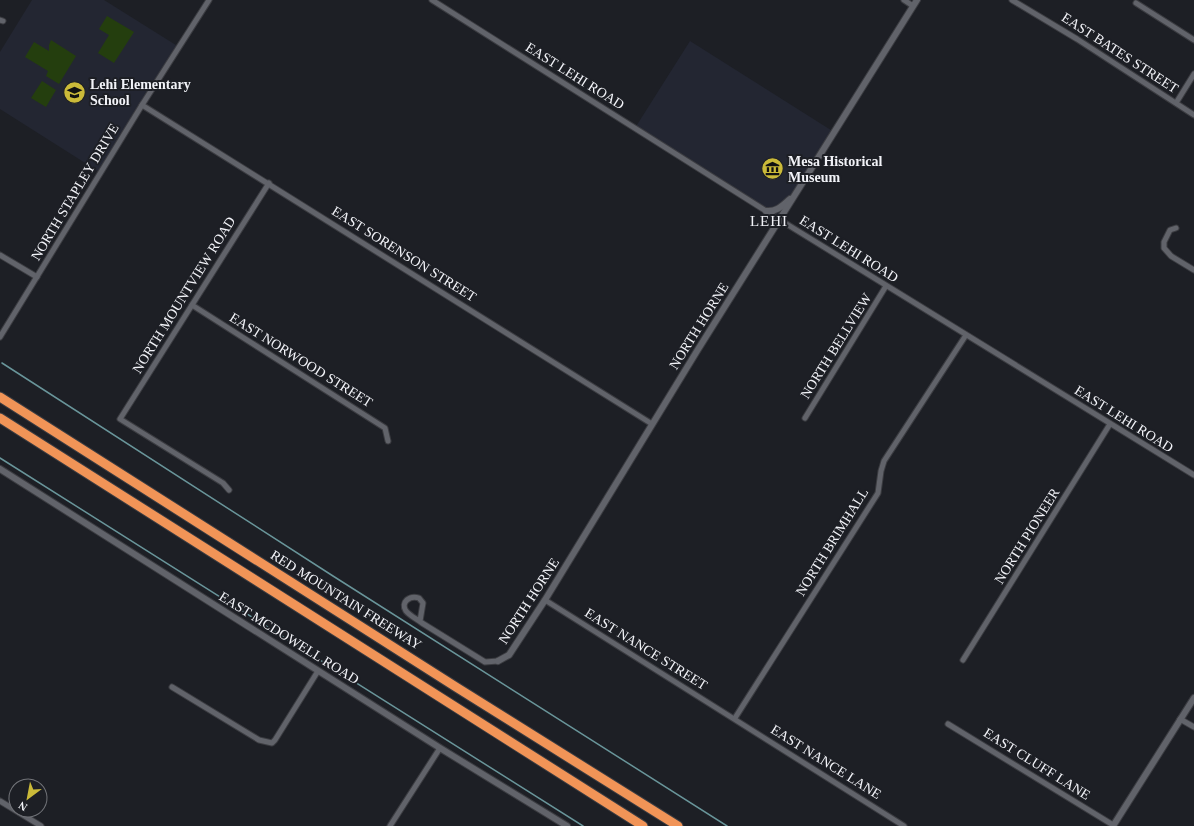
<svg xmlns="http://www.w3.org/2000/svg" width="1194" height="826" font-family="Georgia,serif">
  <rect width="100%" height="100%" fill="#1d1f25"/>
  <!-- built -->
  <g fill="#232632">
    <path d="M32,0H104L179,47L101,173L0,109V52Z"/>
    <path d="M690,41L834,132L779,220L635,128Z"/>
  </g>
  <!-- green -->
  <g fill="#243e0e">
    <path d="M107,16L134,32L114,63L98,53L109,35L99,29Z"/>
    <path d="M51,40L76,56L59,84L46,76L48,71L25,57L34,42L49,51V45Z"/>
    <path d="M42,81L56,90L46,107L31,98Z"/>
  </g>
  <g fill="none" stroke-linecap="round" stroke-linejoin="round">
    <!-- stream -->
    <g stroke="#69959a" stroke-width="1.5">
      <path d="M2,363L333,576L727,826"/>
      <path d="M0,458L583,826"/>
    </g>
    <defs>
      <g id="minor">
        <path d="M432,0L785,223L1194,475"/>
        <path d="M904,0L913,6"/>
        <path d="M1012,0L1077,39L1194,115"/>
        <path d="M1136,3L1194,40"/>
        <path d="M0,20L3,21"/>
        <path d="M1176,103L1194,74"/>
        <path d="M142,105L652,424"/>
        <path d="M1176,228L1170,230L1164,242V248L1171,256L1194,270"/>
        <path d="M0,255L37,277"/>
        <path d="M192,305L385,428L388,441"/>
        <path d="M0,337L142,105L209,0"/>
        <path d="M805,418L886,286"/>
        <path d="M229,490L223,483L120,419L269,183"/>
        <path d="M545,600L904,826"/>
        <path d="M420,621L423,603L419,598C410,595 400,602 406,611C410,616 417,619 422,623L485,662L498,661"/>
        <path d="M963,660L1110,424"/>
        <path d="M172,687L259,740L272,743L275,740L318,671"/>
        <path d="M735,718L878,493L881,471L884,461L966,335"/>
        <path d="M1180,719L1194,727"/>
        <path d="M948,724L1113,825"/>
        <path d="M0,801L41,826"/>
        <path d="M390,826L440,748"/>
      </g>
      <g id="tertiary">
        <path d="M766,211C777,212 782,206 790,199"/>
        <path d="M0,469L440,748L567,826"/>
        <path d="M498,661L509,655L545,600L697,351L917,0"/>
        <path d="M1113,826L1194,698"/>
      </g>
      <g id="motorway">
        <path d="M0,397L456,687L678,826"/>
        <path d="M0,418L643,826"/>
      </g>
    </defs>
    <!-- minor casing -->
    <use href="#minor" stroke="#3b3c41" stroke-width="7"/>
    <!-- tertiary casing -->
    <use href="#tertiary" stroke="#3b3c41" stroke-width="8"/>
    <!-- motorway casing -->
    <use href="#motorway" stroke="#3b3c41" stroke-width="11"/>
    <!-- minor -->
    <use href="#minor" stroke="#61636a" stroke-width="5"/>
    <!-- tertiary -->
    <use href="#tertiary" stroke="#61636a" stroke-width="6"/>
    <!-- motorway -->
    <use href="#motorway" stroke="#f19457" stroke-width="9"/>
  </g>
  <!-- icons -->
  <defs>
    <symbol id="school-disc" viewBox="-11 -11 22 22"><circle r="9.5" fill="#cbba39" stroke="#1d1f25"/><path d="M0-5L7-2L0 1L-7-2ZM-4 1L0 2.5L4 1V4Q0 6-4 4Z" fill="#111"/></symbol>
    <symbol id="museum-disc" viewBox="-11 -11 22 22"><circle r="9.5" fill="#cbba39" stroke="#1d1f25"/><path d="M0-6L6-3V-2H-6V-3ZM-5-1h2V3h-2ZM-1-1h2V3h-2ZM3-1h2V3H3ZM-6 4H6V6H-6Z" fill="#111"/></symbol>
  </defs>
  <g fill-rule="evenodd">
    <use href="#school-disc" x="62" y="80" width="25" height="25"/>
    <use href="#museum-disc" x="760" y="156" width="25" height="25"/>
  </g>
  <g text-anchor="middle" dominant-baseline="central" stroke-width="4" stroke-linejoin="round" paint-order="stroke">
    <!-- street labels -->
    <g font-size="14" fill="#f2f3f8" stroke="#1d1f25">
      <text transform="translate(1120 53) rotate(33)">EAST BATES STREET</text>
      <text transform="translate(575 76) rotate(32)">EAST LEHI ROAD</text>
      <text transform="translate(75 192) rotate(-59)">NORTH STAPLEY DRIVE</text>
      <text transform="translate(849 249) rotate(32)">EAST LEHI ROAD</text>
      <text transform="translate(404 254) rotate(32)">EAST SORENSON STREET</text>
      <text transform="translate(184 295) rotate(-58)">NORTH MOUNTVIEW ROAD</text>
      <text transform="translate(699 326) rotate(-58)">NORTH HORNE</text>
      <text transform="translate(836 346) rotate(-58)">NORTH BELLVIEW</text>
      <text transform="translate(301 360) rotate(32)">EAST NORWOOD STREET</text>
      <text transform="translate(1124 419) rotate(32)">EAST LEHI ROAD</text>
      <text transform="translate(1027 536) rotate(-58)">NORTH PIONEER</text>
      <text transform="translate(832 542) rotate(-58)">NORTH BRIMHALL</text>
      <text transform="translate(346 600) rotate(32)">RED MOUNTAIN FREEWAY</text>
      <text transform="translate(529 601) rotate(-57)">NORTH HORNE</text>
      <text transform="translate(289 638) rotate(32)">EAST MCDOWELL ROAD</text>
      <text transform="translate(646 649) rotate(32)">EAST NANCE STREET</text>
      <text transform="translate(826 762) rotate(32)">EAST NANCE LANE</text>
      <text transform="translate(1037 764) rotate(32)">EAST CLUFF LANE</text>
    </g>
    <!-- poi labels -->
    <g font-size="14" font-weight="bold" fill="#f2f3f8" stroke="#1d1f25" text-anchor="start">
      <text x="90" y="84">Lehi Elementary<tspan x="90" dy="16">School</tspan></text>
      <text x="788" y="161">Mesa Historical<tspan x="788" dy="16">Museum</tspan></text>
    </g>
    <!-- neighbourhood labels -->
    <g font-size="15" letter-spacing="1" fill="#f2f3f8" stroke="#1d1f25">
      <text x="769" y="221">LEHI</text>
    </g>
  </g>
  <!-- north arrow -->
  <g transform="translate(28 798) rotate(212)"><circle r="19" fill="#1d1f25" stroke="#727479"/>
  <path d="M0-3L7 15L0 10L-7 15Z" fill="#cbba39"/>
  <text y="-6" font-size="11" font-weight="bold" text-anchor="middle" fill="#f2f3f8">N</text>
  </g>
</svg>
